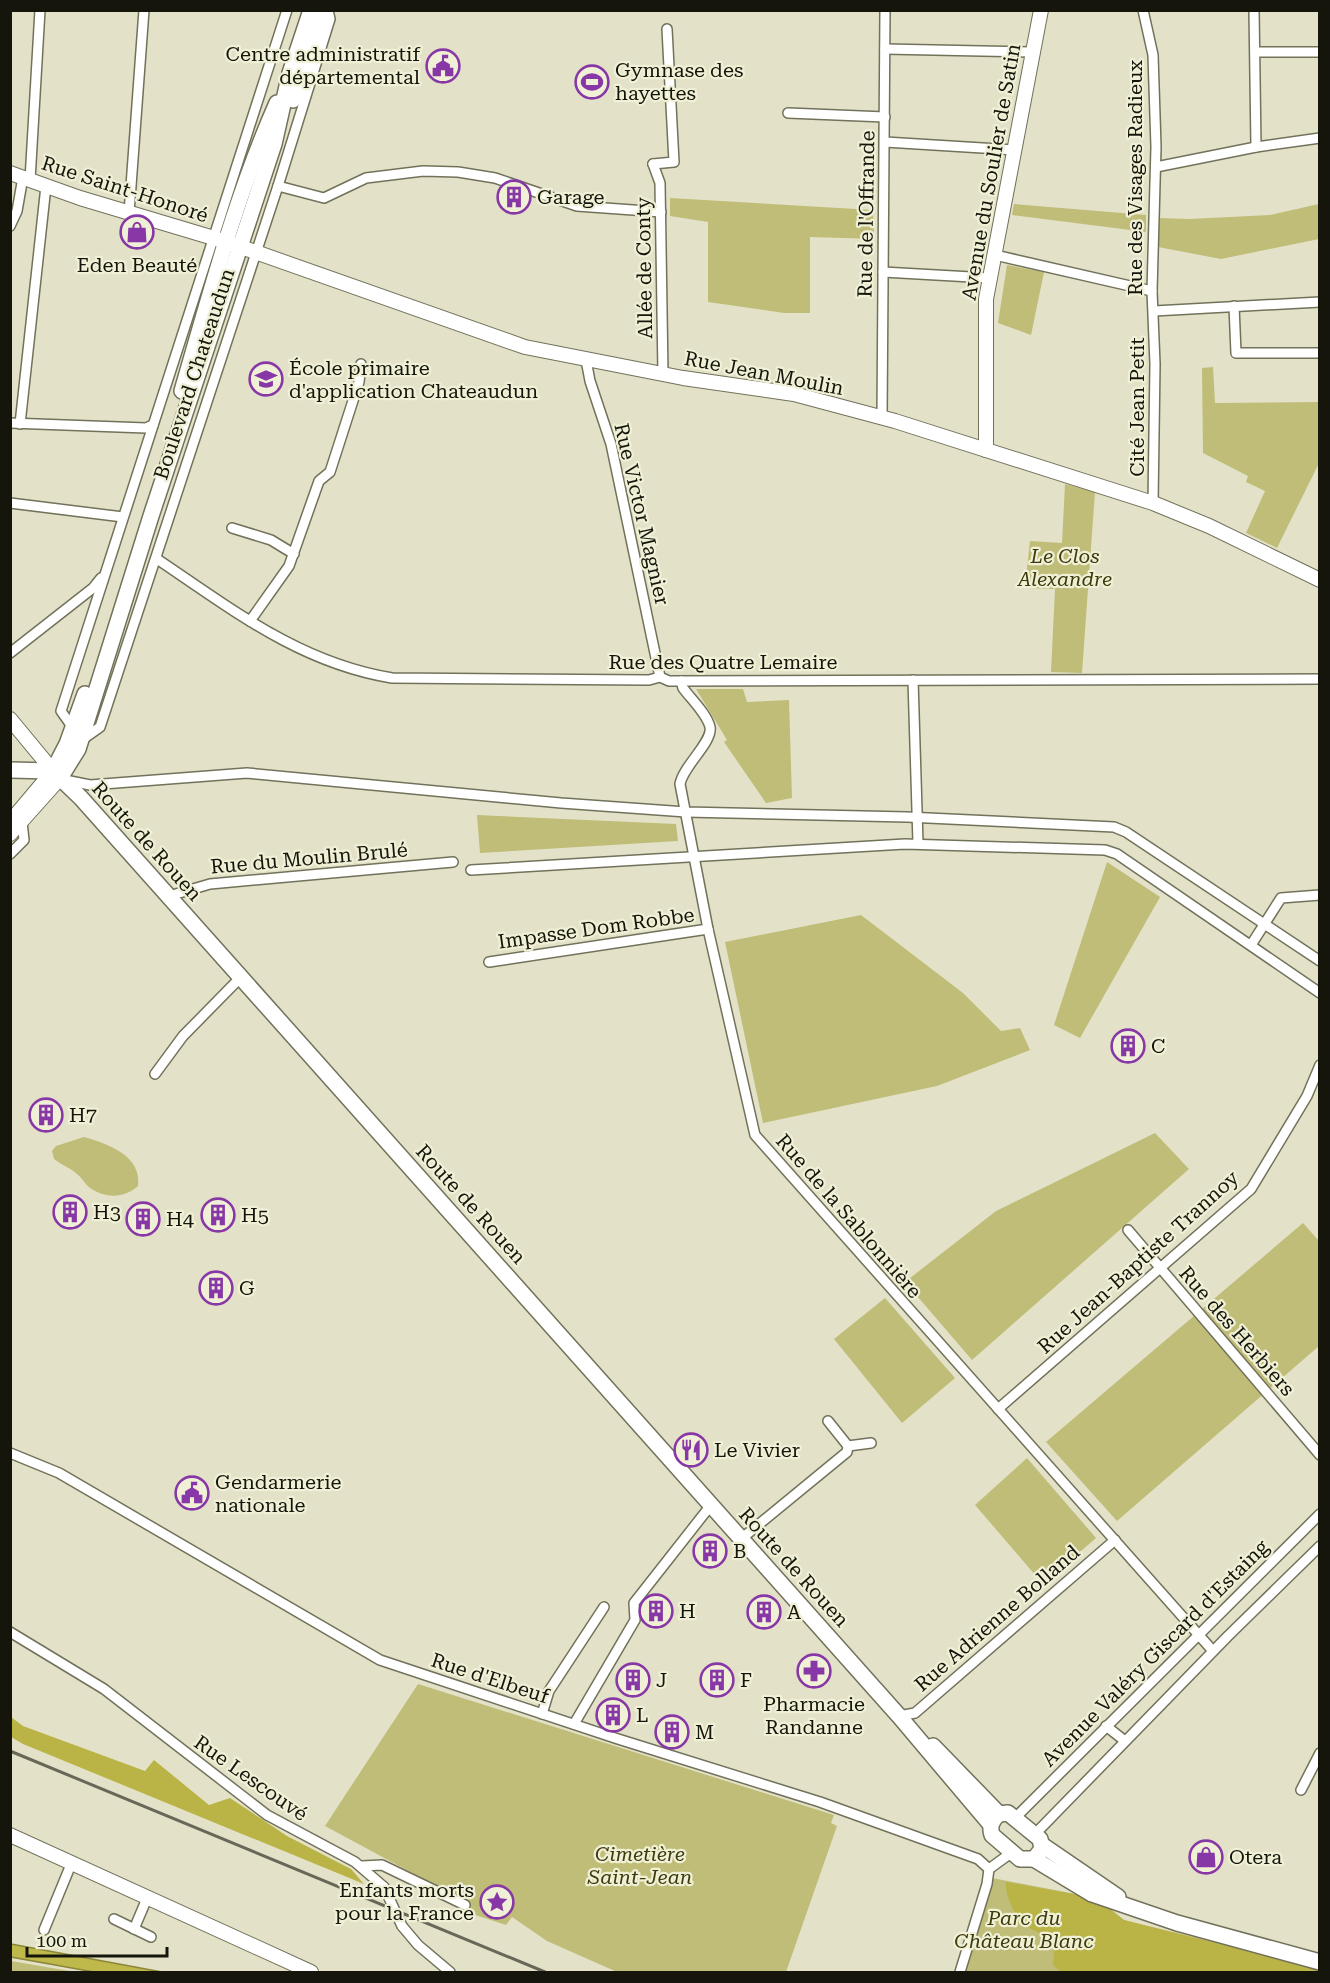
<svg xmlns="http://www.w3.org/2000/svg" width="1330" height="1983" font-family="'Roboto Serif',serif">
  <rect width="100%" height="100%" fill="#e3e2c9"/>
  <!-- green -->
  <g fill="#c0bd78">
    <path d="M670,198L873,210L874,239L810,237V313H784L708,302V222L670,216Z"/>
    <path d="M1014,204L1146,215V232L1012,215Z"/>
    <path d="M1319,204V239L1221,259L1158,247V218L1189,219L1270,215Z"/>
    <path d="M1007,265L1044,272L1031,335L998,323Z"/>
    <path d="M1213,367L1215,403L1319,402V463L1277,548L1246,533L1265,491L1246,482L1248,476L1203,453L1202,368Z"/>
    <path d="M1065,484L1095,492L1082,673L1051,672L1055,589L1025,588L1030,541L1062,543Z"/>
    <path d="M696,689H743L747,702L789,700L792,798L766,803L724,742L727,740Z"/>
    <path d="M477,815L676,824L678,841L480,853Z"/>
    <path d="M1107,862L1160,897L1080,1038L1054,1025Z"/>
    <path d="M861,915L963,993L1001,1031L1020,1028L1030,1050L937,1086L763,1123L725,942Z"/>
    <path d="M1155,1133L1189,1169L972,1360L905,1282L996,1211Z"/>
    <path d="M84,1137C109,1144 142,1156 138,1186C125,1198 106,1199 90,1188C85,1184 82,1178 77,1174C71,1168 61,1165 54,1159L52,1151L56,1146Z"/>
    <path d="M1303,1223L1319,1241V1346L1117,1521L1046,1442Z"/>
    <path d="M885,1298L955,1378L902,1423L834,1339Z"/>
    <path d="M1027,1458L1096,1538L1043,1584L975,1505Z"/>
    <path d="M418,1684L834,1815L831,1823L837,1826L786,1972H617L547,1941L512,1917L506,1925L463,1911L466,1902L325,1826Z"/>
    <path d="M992,1878L1096,1898L1124,1920L1319,1972H965Z"/>
    <path d="M11,1961L76,1972H11Z"/>
  </g>
  <!-- forest -->
  <g fill="#bab446">
    <path d="M11,1717L23,1726L145,1771L154,1760L209,1805L230,1798L287,1836L351,1869L364,1884L23,1744L11,1737Z"/>
    <path d="M1006,1882L1096,1898L1124,1920L1319,1968V1972H1061L1053,1965L1055,1940C1045,1935 1033,1931 1025,1925C1015,1917 1004,1894 1006,1882Z"/>
  </g>
  <!-- water -->
  <path fill="#bfb84b" stroke="#8c8738" stroke-width="1.5" d="M11,1944L162,1972H94L11,1957Z"/>
  <g fill="none" stroke-linecap="round" stroke-linejoin="round">
    <defs>
      <g id="street">
        <path d="M1143,10L1153,55L1156,147L1152,291L1155,364L1153,503"/>
        <path d="M1254,10L1256,147"/>
        <path d="M885,49L1033,52"/>
        <path d="M1256,52H1320"/>
        <path d="M788,113L885,117"/>
        <path d="M885,142L1015,150"/>
        <path d="M653,164L660,183L663,374"/>
        <path d="M653,164L674,162L667,29"/>
        <path d="M1156,167L1256,147L1320,138"/>
        <path d="M30,180L40,10"/>
        <path d="M278,186L324,198L366,178L423,171L458,172L495,178L577,206L661,212"/>
        <path d="M129,213L144,10"/>
        <path d="M10,226L17,211L23,177"/>
        <path d="M995,255L1152,291"/>
        <path d="M883,272L989,278"/>
        <path d="M1234,306L1236,353H1320"/>
        <path d="M1154,311L1320,302"/>
        <path d="M586,360L590,381L611,444L660,677"/>
        <path d="M882,417L885,10"/>
        <path d="M10,423L146,428L153,425"/>
        <path d="M20,424L46,186"/>
        <path d="M10,503L123,517"/>
        <path d="M232,528L271,540L294,554"/>
        <path d="M157,559C233,610 300,663 392,678L649,680L660,677L669,681L1320,679"/>
        <path d="M250,621L289,566L319,481L330,472L359,382L361,364"/>
        <path d="M10,653L93,588L101,578"/>
        <path d="M913,680L918,843"/>
        <path d="M681,681L683,688C691,699 707,714 710,727C713,742 683,766 680,784L708,929L755,1135L1213,1651"/>
        <path d="M73,728L61,711L287,10"/>
        <path d="M83,739L100,727L278,186L330,19L328,10"/>
        <path d="M65,780L90,785L247,773L561,803L686,812L907,817L1114,827L1126,832L1320,961"/>
        <path d="M10,854L24,840L22,822"/>
        <path d="M471,870L905,844L1105,850L1117,854L1320,993"/>
        <path d="M169,896L210,884L453,862"/>
        <path d="M1251,945L1281,898L1320,895"/>
        <path d="M489,962L708,929"/>
        <path d="M155,1074L183,1036L241,977"/>
        <path d="M1128,1230L1320,1455"/>
        <path d="M998,1409L1251,1189L1307,1096L1320,1065"/>
        <path d="M848,1446L871,1443"/>
        <path d="M10,1453L59,1473L380,1660L618,1739L820,1802L978,1859L989,1869"/>
        <path d="M741,1539L847,1452L848,1446L828,1421"/>
        <path d="M10,1632L104,1689L267,1815L355,1862L384,1887"/>
        <path d="M542,1714L549,1691L604,1607"/>
        <path d="M899,1716L915,1713L1115,1540"/>
        <path d="M574,1724L635,1620L634,1603L711,1505"/>
        <path d="M1106,1726L1125,1741"/>
        <path d="M1301,1790L1320,1753"/>
        <path d="M1016,1817L1320,1514"/>
        <path d="M1036,1833L1228,1636L1320,1546"/>
        <path d="M362,1866L382,1865L465,1905"/>
        <path d="M989,1869L1011,1853"/>
        <path d="M114,1919L151,1937"/>
        <path d="M402,1926L418,1945L450,1972"/>
        <path d="M134,1929L148,1896"/>
        <path d="M44,1930L72,1862"/>
        <path d="M960,1972L987,1884L989,1869"/>
      </g>
      <g id="secondary">
        <path d="M10,173L80,198L227,242L525,347L683,378L794,394L895,421L1153,503L1209,526L1320,580"/>
        <path d="M986,450V299L1041,10"/>
        <path d="M10,719L53,771L10,822"/>
        <path d="M10,834L60,778"/>
        <path d="M10,1835L311,1972"/>
      </g>
      <g id="primary">
        <path d="M293,100L323,10"/>
        <path d="M182,391C210,295 236,195 277,103"/>
        <path d="M10,770L53,771"/>
        <path d="M53,771L81,798L899,1716L991,1825"/>
        <path d="M53,771L67,744L85,694"/>
        <path d="M60,778L78,749L151,516L274,144L290,73L311,10"/>
        <path d="M933,1746L999,1814"/>
        <path d="M1008,1813L1040,1839L1042,1849L1034,1859H1020L992,1835C989,1826 992,1820 999,1814Z"/>
        <path d="M1042,1845L1118,1897"/>
        <path d="M1034,1859L1092,1894L1177,1923L1320,1962"/>
      </g>
    </defs>
    <!-- street casing -->
    <use href="#street" stroke="#72715a" stroke-width="12"/>
    <!-- secondary casing -->
    <use href="#secondary" stroke="#72715a" stroke-width="16"/>
    <!-- primary casing -->
    <use href="#primary" stroke="#72715a" stroke-width="18"/>
    <!-- street -->
    <use href="#street" stroke="#fff" stroke-width="9"/>
    <!-- secondary -->
    <use href="#secondary" stroke="#fff" stroke-width="14"/>
    <!-- primary -->
    <use href="#primary" stroke="#fff" stroke-width="15"/>
    <!-- rail -->
    <path stroke="#686758" stroke-width="3" d="M10,1751L545,1972"/>
    <defs>
      <path id="street-bridge" d="M384,1887L402,1926"/>
    </defs>
    <!-- street-bridge casing -->
    <use href="#street-bridge" stroke="#72715a" stroke-width="12" stroke-linecap="butt"/>
    <!-- street-bridge -->
    <use href="#street-bridge" stroke="#fff" stroke-width="9"/>
  </g>
  <!-- icons -->
  <defs>
    <symbol id="civic-ring" viewBox="-11 -11 22 22"><circle r="9.5" fill="#f0f0d6" stroke="#8837a6" stroke-width="1.5"/><path d="M-.6-6.5H3V-4.5H.6V-3L4-1V1h2V6H-6V1h2V-1L-.6-3ZM-1.2 2.5V6h2.4V2.5Z" fill="#8837a6"/></symbol>
    <symbol id="stadium-ring" viewBox="-11 -11 22 22"><circle r="9.5" fill="#f0f0d6" stroke="#8837a6" stroke-width="1.5"/><path d="M0-5a6.5 5 0 1 0 0 10a6.5 5 0 1 0 0-10ZM-3.5-1.8h7v3.6h-7Z" fill="#8837a6"/></symbol>
    <symbol id="building-ring" viewBox="-11 -11 22 22"><circle r="9.5" fill="#f0f0d6" stroke="#8837a6" stroke-width="1.5"/><path d="M-4-6H4V6H1V3H-1V6H-4ZM-2.5-4.3h1.7v1.8h-1.7ZM.8-4.3h1.7v1.8H.8ZM-2.5-1h1.7V.8h-1.7ZM.8-1h1.7V.8H.8Z" fill="#8837a6"/></symbol>
    <symbol id="shop-ring" viewBox="-11 -11 22 22"><circle r="9.5" fill="#f0f0d6" stroke="#8837a6" stroke-width="1.5"/><path d="M-5-2.5h2.3a2.7 3.5 0 0 1 5.4 0H5L5.5 6h-11ZM-1.5-2.5h3a1.5 2.3 0 0 0-3 0Z" fill="#8837a6"/></symbol>
    <symbol id="school-ring" viewBox="-11 -11 22 22"><circle r="9.5" fill="#f0f0d6" stroke="#8837a6" stroke-width="1.5"/><path d="M0-5L7-2L0 1L-7-2ZM-4 1L0 2.5L4 1V4Q0 6-4 4Z" fill="#8837a6"/></symbol>
    <symbol id="restaurant-ring" viewBox="-11 -11 22 22"><circle r="9.5" fill="#f0f0d6" stroke="#8837a6" stroke-width="1.5"/><path d="M-5-6h1v4h1v-4h1v4h1v-4h1v5L-1.5 .5V6h-2V.5L-5-1ZM5-6V6H3V1.5H1.5Q1.5-4 5-6Z" fill="#8837a6"/></symbol>
    <symbol id="pharmacy-ring" viewBox="-11 -11 22 22"><circle r="9.5" fill="#f0f0d6" stroke="#8837a6" stroke-width="1.5"/><path d="M-2-6h4v4h4v4h-4v4h-4v-4h-4v-4h4Z" fill="#8837a6"/></symbol>
    <symbol id="sight-ring" viewBox="-11 -11 22 22"><circle r="9.5" fill="#f0f0d6" stroke="#8837a6" stroke-width="1.5"/><path d="M0-6L1.8-2.2L6-1.7L2.9 1.2L3.7 5.4L0 3.3L-3.7 5.4L-2.9 1.2L-6-1.7L-1.8-2.2Z" fill="#8837a6"/></symbol>
  </defs>
  <g fill-rule="evenodd">
    <use href="#civic-ring" x="424" y="47" width="38" height="38"/>
    <use href="#stadium-ring" x="573" y="63" width="38" height="38"/>
    <use href="#building-ring" x="495" y="178" width="38" height="38"/>
    <use href="#shop-ring" x="118" y="213" width="38" height="38"/>
    <use href="#school-ring" x="247" y="360" width="38" height="38"/>
    <use href="#building-ring" x="1109" y="1027" width="38" height="38"/>
    <use href="#building-ring" x="27" y="1096" width="38" height="38"/>
    <use href="#building-ring" x="51" y="1193" width="38" height="38"/>
    <use href="#building-ring" x="199" y="1196" width="38" height="38"/>
    <use href="#building-ring" x="124" y="1200" width="38" height="38"/>
    <use href="#building-ring" x="197" y="1269" width="38" height="38"/>
    <use href="#restaurant-ring" x="672" y="1431" width="38" height="38"/>
    <use href="#civic-ring" x="173" y="1474" width="38" height="38"/>
    <use href="#building-ring" x="691" y="1532" width="38" height="38"/>
    <use href="#building-ring" x="637" y="1592" width="38" height="38"/>
    <use href="#building-ring" x="745" y="1593" width="38" height="38"/>
    <use href="#pharmacy-ring" x="795" y="1652" width="38" height="38"/>
    <use href="#building-ring" x="614" y="1661" width="38" height="38"/>
    <use href="#building-ring" x="698" y="1661" width="38" height="38"/>
    <use href="#building-ring" x="594" y="1696" width="38" height="38"/>
    <use href="#building-ring" x="653" y="1713" width="38" height="38"/>
    <use href="#shop-ring" x="1187" y="1838" width="38" height="38"/>
    <use href="#sight-ring" x="478" y="1883" width="38" height="38"/>
  </g>
  <g text-anchor="middle" dominant-baseline="central" stroke-width="4.5" stroke-linejoin="round" paint-order="stroke">
    <!-- poi labels -->
    <g font-size="20" fill="#15150c" stroke="#f0f0d6" text-anchor="start">
      <text x="420" y="54" text-anchor="end">Centre administratif<tspan x="420" dy="23">départemental</tspan></text>
      <text x="615" y="70">Gymnase des<tspan x="615" dy="23">hayettes</tspan></text>
      <text x="537" y="197">Garage</text>
      <text x="137" y="265" text-anchor="middle">Eden Beauté</text>
      <text x="289" y="368">École primaire<tspan x="289" dy="23">d'application Chateaudun</tspan></text>
      <text x="1151" y="1046">C</text>
      <text x="69" y="1115">H7</text>
      <text x="93" y="1212">H3</text>
      <text x="241" y="1215">H5</text>
      <text x="166" y="1219">H4</text>
      <text x="239" y="1288">G</text>
      <text x="714" y="1450">Le Vivier</text>
      <text x="215" y="1482">Gendarmerie<tspan x="215" dy="23">nationale</tspan></text>
      <text x="733" y="1551">B</text>
      <text x="679" y="1611">H</text>
      <text x="787" y="1612">A</text>
      <text x="656" y="1680">J</text>
      <text x="740" y="1680">F</text>
      <text x="814" y="1704" text-anchor="middle">Pharmacie<tspan x="814" dy="23">Randanne</tspan></text>
      <text x="636" y="1715">L</text>
      <text x="695" y="1732">M</text>
      <text x="1229" y="1857">Otera</text>
      <text x="474" y="1890" text-anchor="end">Enfants morts<tspan x="474" dy="23">pour la France</tspan></text>
    </g>
    <!-- street labels -->
    <g font-size="20" fill="#15150c" stroke="#f0f0d6">
      <text transform="translate(991 172) rotate(-80)">Avenue du Soulier de Satin</text>
      <text transform="translate(1135 178) rotate(-90)">Rue des Visages Radieux</text>
      <text transform="translate(125 189) rotate(18)">Rue Saint-Honoré</text>
      <text transform="translate(866 214) rotate(-89)">Rue de l'Offrande</text>
      <text transform="translate(644 268) rotate(-91)">Allée de Conty</text>
      <text transform="translate(764 373) rotate(11)">Rue Jean Moulin</text>
      <text transform="translate(194 374) rotate(-72)">Boulevard Chateaudun</text>
      <text transform="translate(1137 407) rotate(-90)">Cité Jean Petit</text>
      <text transform="translate(642 514) rotate(77)">Rue Victor Magnier</text>
      <text x="723" y="662">Rue des Quatre Lemaire</text>
      <text transform="translate(147 841) rotate(48)">Route de Rouen</text>
      <text transform="translate(309 858) rotate(-5)">Rue du Moulin Brulé</text>
      <text transform="translate(596 928) rotate(-8)">Impasse Dom Robbe</text>
      <text transform="translate(471 1204) rotate(48)">Route de Rouen</text>
      <text transform="translate(849 1216) rotate(49)">Rue de la Sablonnière</text>
      <text transform="translate(1138 1262) rotate(-42)">Rue Jean-Baptiste Trannoy</text>
      <text transform="translate(1237 1331) rotate(49)">Rue des Herbiers</text>
      <text transform="translate(794 1567) rotate(48)">Route de Rouen</text>
      <text transform="translate(997 1618) rotate(-41)">Rue Adrienne Bolland</text>
      <text transform="translate(1155 1653) rotate(-45)">Avenue Valéry Giscard d'Estaing</text>
      <text transform="translate(490 1678) rotate(18)">Rue d'Elbeuf</text>
      <text transform="translate(251 1778) rotate(35)">Rue Lescouvé</text>
    </g>
    <!-- park labels -->
    <g font-size="20" font-style="italic" fill="#3d3a0c" stroke="#f0f0d6">
      <text x="1065" y="556">Le Clos<tspan x="1065" dy="23">Alexandre</tspan></text>
      <text x="640" y="1854">Cimetière<tspan x="640" dy="23">Saint-Jean</tspan></text>
      <text x="1024" y="1918">Parc du<tspan x="1024" dy="23">Château Blanc</tspan></text>
    </g>
  </g>
  <!-- border -->
  <rect width="1330" height="1983" fill="none" stroke="#15150c" stroke-width="24"/>
  <!-- scale -->
  <path d="M27 1947v9h140v-9" fill="none" stroke="#15150c" stroke-width="3"/>
  <text x="36" y="1947" font-size="18" fill="#15150c" stroke="#f0f0d6" stroke-width="4.5" paint-order="stroke">100 m</text>
</svg>
